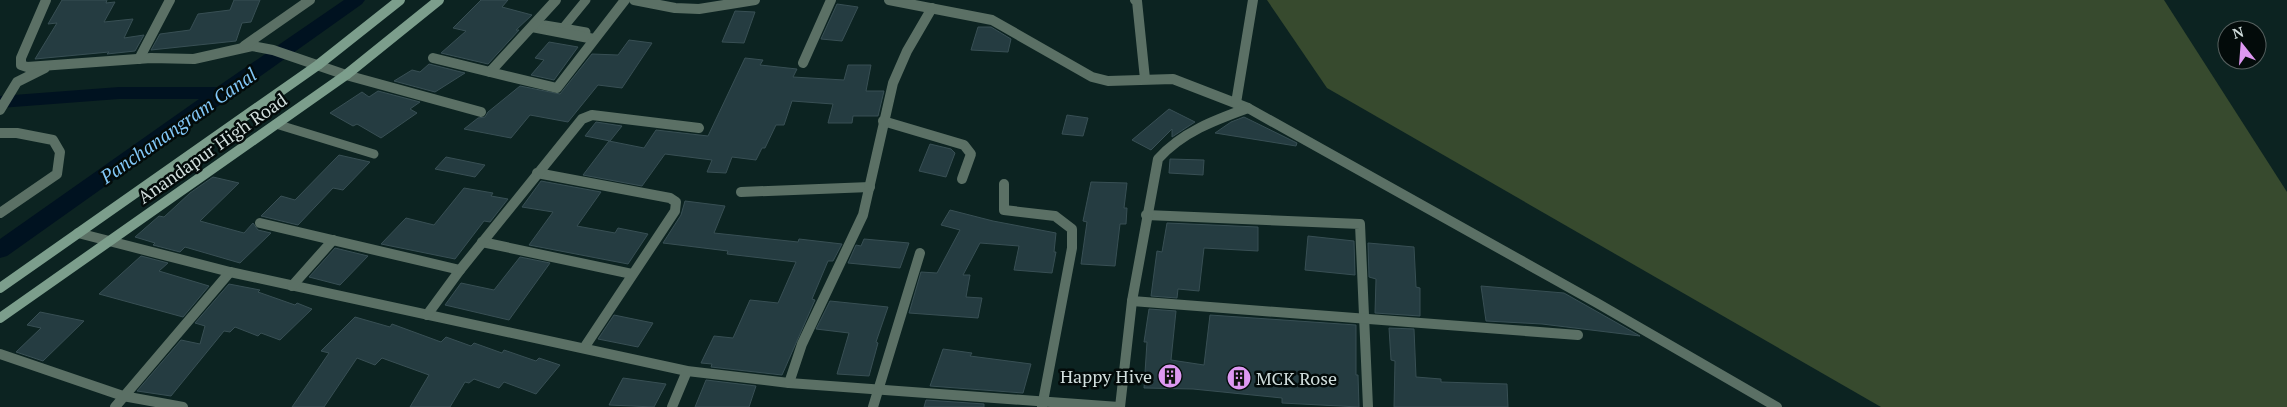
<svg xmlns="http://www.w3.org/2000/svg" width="2287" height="407" font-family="'PT Serif',serif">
  <rect width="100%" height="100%" fill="#0c2321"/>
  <!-- green -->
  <path fill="#374a2e" d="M1267,0H2164L2287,192V407H1881L1327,88Z"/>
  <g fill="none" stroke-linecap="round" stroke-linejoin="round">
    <!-- canal -->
    <path fill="#001220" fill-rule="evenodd" d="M344,0H365L362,4L7,256L0,258V239L199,99H119L0,108V96L119,87H217Z"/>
  </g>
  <!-- building -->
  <g fill="#253c41" stroke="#384f54">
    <path d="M62,0H107L106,3L115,2L104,22L133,19L124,38L144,35L135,51L107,54L109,52L35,59L57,23L48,24Z"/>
    <path d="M234,0H260L251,22L242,23L236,41L151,50L160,34L190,30L198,14L230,10Z"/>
    <path d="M481,0H508L502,7L532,15L516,30H519L488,64L441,53L466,31L453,28Z"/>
    <path d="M837,4L858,7L842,41L821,39Z"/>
    <path d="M735,11L755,12L744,43L722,42Z"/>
    <path d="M978,27H991L1011,39L1008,52L971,50Z"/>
    <path d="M629,40L652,43L622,88L598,85L568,122L530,115L511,138L464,129L478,118L485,117L488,112L520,86L560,94L592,54L618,55Z"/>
    <path d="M549,42L578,47L554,80L531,75L544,60L535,58Z"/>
    <path d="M745,58L763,60L760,65L797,69L793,77L844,80L848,65H871L866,91H884L878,116H853L852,123H828L833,104L792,101L784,125H776L765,148H762L756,160L732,157L726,173L707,172L712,160L665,154L642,186L583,175L609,141L644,148L656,130L708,136Z"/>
    <path d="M429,64L465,73L435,92L394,81L412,70L420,72Z"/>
    <path d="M378,91L420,102L410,109L417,113L381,138L357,124L353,126L330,113L362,92L369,97Z"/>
    <path d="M1169,109L1195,122L1172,137V129L1151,150L1132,140Z"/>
    <path d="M1067,115L1088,118L1083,136L1062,134Z"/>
    <path d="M1244,117L1297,143L1296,146L1215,133L1231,122Z"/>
    <path d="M596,122L622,126L610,141L585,136Z"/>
    <path d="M930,144L951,149L955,153L946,177L919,171Z"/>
    <path d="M339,155L370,162L343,190L333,188L298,225L261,216L281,196L295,200Z"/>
    <path d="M446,157L485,165L475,177L435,169Z"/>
    <path d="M1170,159L1204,160L1203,175L1169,173Z"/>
    <path d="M213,177L239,183L200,221L244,233L253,223L258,230L271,233L240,263L185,247L180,252L153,245L155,243L135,237L159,216L164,217L190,193Z"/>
    <path d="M541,181L601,192L577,226L615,233L618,228L648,234L628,264L529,245L553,212L522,207Z"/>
    <path d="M1091,182L1127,183L1124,208H1127L1126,224H1120L1115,266L1081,264L1087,222L1083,221Z"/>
    <path d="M464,188L493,193L491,196L508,199L490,222L484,221L455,259L381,244L406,218L434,225Z"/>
    <path d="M685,201L725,206L714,233L798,242L799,239L842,244L833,261H828L812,299L815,300L782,375L711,367L712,364L701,363L714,336L733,338L750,300L778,303L796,262L727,254L728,251L663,243L681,215Z"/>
    <path d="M950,210L993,221L1056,233L1054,252H1056L1052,273L1014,270L1019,246L980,243L963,275H970L966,297L982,298L978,318L909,313L921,272L937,273L960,230L941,225Z"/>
    <path d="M1167,223L1258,227V251L1204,248L1199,291L1178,289L1177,298L1151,296L1157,251L1162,252Z"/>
    <path d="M1308,236L1354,241L1355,275L1305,270Z"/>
    <path d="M864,239L909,243L900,268L848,263L856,245L861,246Z"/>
    <path d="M1368,243L1414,247L1416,287L1420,288V316L1375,313L1376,279L1369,277Z"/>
    <path d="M335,248L368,256L340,285L309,277Z"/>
    <path d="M141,256L168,263L159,271L209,286L183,317L99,294Z"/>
    <path d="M520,257L550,263L509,320L445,305L461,283L494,290Z"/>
    <path d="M229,284L260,290L258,292L295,305L297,303L312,309L280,340L261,333L258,336L235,327L230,332L224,331L171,396L137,391L181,340L200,344L205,326L195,323Z"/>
    <path d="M1481,286L1564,293L1640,336L1542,324L1486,321Z"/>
    <path d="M830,301L888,307L876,342L878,343L869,376L837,374L849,333L816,329Z"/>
    <path d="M1149,309L1176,311L1171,360L1204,365L1210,315L1356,325V375H1358L1359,407L1282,403V398L1193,389L1144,388L1147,342H1144Z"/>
    <path d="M40,312L84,321L43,361L16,352L41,328L27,325Z"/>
    <path d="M614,315L653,323L638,347L598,339Z"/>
    <path d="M355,317L390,327L392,324L441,342L446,337L471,346L474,343L502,353L504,350L536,361L539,358L560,365L536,394L504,382L499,388L474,379L469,383L465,382L450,407H410L429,375L382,358L375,365L357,358L324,407H292L329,353L321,351Z"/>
    <path d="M1389,328L1414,329L1416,377L1441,379V382L1507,384L1508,407H1394L1395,361L1391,360Z"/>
    <path d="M943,349L972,353L970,356L1031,364L1023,393L930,386Z"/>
    <path d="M623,378L666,384L654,407L609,405Z"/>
    <path d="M706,380L756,386L749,407H695Z"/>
    <path d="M926,400L984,404V407H924Z"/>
  </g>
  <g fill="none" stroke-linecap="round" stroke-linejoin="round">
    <!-- service -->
    <g stroke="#5b7065" stroke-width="9">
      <path d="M545,25L563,28L586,0"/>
      <path d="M563,28L586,32"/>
      <path d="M276,124L374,154"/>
    </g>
    <!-- minor -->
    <g stroke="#5b7065" stroke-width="10">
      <path d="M46,0L21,58V65L27,67L151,58L194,59L252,46L273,50L346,75L481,112"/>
      <path d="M634,0L675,8L699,9L755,0"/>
      <path d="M889,0L992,20L1092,77L1108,81L1173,79L1248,108L1597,303L1777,407"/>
      <path d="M1135,0L1137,1L1145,79"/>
      <path d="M532,27L594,39"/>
      <path d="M244,46L310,0"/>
      <path d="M433,58L490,72L556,0"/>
      <path d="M139,59L170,0"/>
      <path d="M803,63L831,0"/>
      <path d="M490,72L557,88L625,0"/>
      <path d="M1236,103L1253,0"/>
      <path d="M0,110L17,82L45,68"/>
      <path d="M883,121L964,145L971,154L962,179"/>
      <path d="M0,133H17L53,140L60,152L57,174L0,213"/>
      <path d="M537,173L670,198L676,202L675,211L584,348"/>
      <path d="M1004,184V210L1055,216L1072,229V248L1042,407"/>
      <path d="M741,192L870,187"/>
      <path d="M1146,215L1360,224L1368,407"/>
      <path d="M260,223L460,270"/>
      <path d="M78,233L230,272L687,371L789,383L1119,407"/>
      <path d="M482,242L632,274"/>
      <path d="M292,286L333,240"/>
      <path d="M1132,301L1578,335"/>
      <path d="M427,315L460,270L582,119L592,115L699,128"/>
      <path d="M0,354L123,396L183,407"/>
      <path d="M789,383L802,344L863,215L893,83L907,51L932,8"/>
      <path d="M115,407L230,272"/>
      <path d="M672,407L687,371"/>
      <path d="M873,407L920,253"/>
      <path d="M1120,407L1132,301L1158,159C1182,132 1215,120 1248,108"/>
    </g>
    <!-- secondary -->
    <g stroke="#7c9e8c" stroke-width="10">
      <path d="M0,288L318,65L400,0"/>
      <path d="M0,318L346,75L439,0"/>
    </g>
  </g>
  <!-- icons -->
  <defs>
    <symbol id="building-disc" viewBox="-11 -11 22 22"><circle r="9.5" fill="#de98f2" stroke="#030b0a"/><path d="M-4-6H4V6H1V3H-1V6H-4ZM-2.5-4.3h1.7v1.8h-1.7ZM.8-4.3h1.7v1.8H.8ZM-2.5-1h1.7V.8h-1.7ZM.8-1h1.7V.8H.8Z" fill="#111"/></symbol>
  </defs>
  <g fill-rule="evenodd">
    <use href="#building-disc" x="1156" y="362" width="28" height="28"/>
    <use href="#building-disc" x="1225" y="364" width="28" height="28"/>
  </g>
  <g text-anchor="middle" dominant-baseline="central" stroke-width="5" stroke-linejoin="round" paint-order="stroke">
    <!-- street labels -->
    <g font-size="18" fill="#d1dedd" stroke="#030b0a">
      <text transform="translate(212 148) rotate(-35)">Anandapur High Road</text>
    </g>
    <!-- poi labels -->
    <g font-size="18" fill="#d1dedd" stroke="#030b0a" text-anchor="end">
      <text x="1152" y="376">Happy Hive</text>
      <text x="1256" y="378" text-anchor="start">MCK Rose</text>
    </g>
    <!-- water labels -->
    <g font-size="19" font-style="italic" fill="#82c7f7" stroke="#030b0a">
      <text transform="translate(178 125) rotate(-35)">Panchanangram Canal</text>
    </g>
  </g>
  <!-- north arrow -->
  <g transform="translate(2242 45) rotate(343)"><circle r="24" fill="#030b0a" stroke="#555f5e"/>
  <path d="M0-4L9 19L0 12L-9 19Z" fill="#de98f2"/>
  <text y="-8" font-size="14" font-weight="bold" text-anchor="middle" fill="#d1dedd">N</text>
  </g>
</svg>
